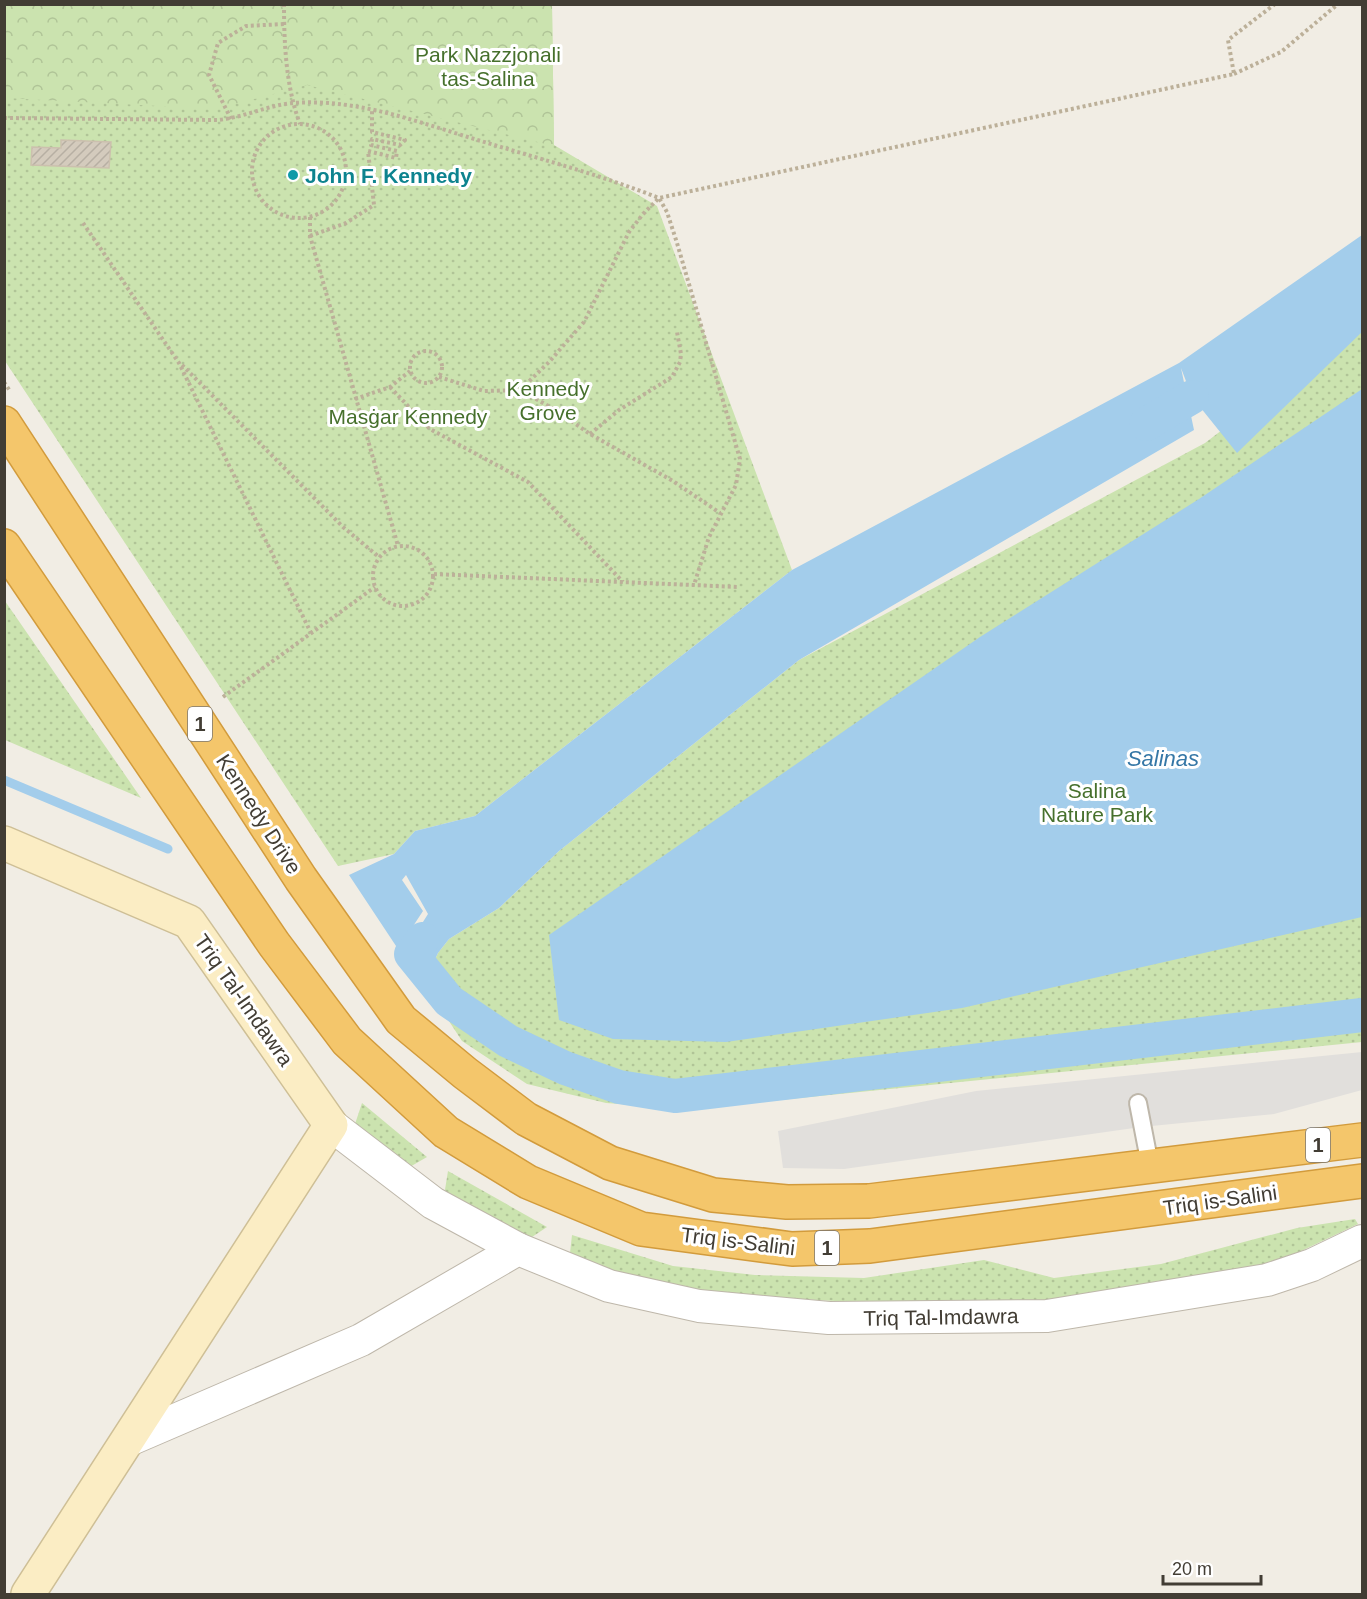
<svg xmlns="http://www.w3.org/2000/svg" width="1367" height="1599" font-family="Helvetica,sans-serif">
  <defs>
    <pattern id="green-dots" width="8" height="8" patternUnits="userSpaceOnUse" patternTransform="scale(1.5)"><rect width="8" height="8" fill="#cbe3af"/><path d="M2 2h.1M6 6h.1" fill="none" stroke="#b0c497" stroke-width="1.8" stroke-linecap="round"/></pattern>
    <pattern id="forest-crowns" width="20" height="18" patternUnits="userSpaceOnUse" patternTransform="scale(1.5)"><rect width="20" height="18" fill="#cbe3af"/><path d="M2 6a3 3 0 1 1 6 0M12 15a3 3 0 1 1 6 0" fill="none" stroke="#b0c497"/></pattern>
    <pattern id="building-hatch" width="6" height="6" patternUnits="userSpaceOnUse" patternTransform="scale(1.5)"><rect width="6" height="6" fill="#d4cbbd"/><path d="M-1 1l2-2M0 6l6-6M5 7l2-2" fill="none" stroke="#b7afa3"/></pattern>
  </defs>
  <rect width="100%" height="100%" fill="#f1ede4"/>
  <!-- green -->
  <g fill="url(#green-dots)">
    <path d="M4,5H552L554,145L657,206L792,570L475,816L415,831L394,854L338,866L5,361Z"/>
    <path d="M1362,323V1042L688,1109L606,1103L527,1084L462,1041L424,983L438,953L449,939L499,908L559,851L799,660L1205,443Z"/>
    <path d="M5,601L141,798L5,740Z"/>
    <path d="M362,1103L427,1157L408,1168L354,1127Z"/>
    <path d="M448,1171L547,1227L523,1243L444,1196Z"/>
    <path d="M1355,1219L1358,1224L1280,1261L1180,1284L1068,1302H854L672,1292L569,1262L572,1235L673,1266L755,1275L864,1278L984,1260L1054,1278L1161,1264L1297,1228Z"/>
  </g>
  <!-- forest -->
  <path fill="url(#forest-crowns)" d="M4,5H552L554,146L307,85L217,109L5,98Z"/>
  <!-- parking -->
  <path fill="#e1dfdc" d="M1362,1052V1090L1274,1114L1141,1127L844,1169L783,1168L778,1131L976,1091Z"/>
  <!-- water -->
  <g fill="#a3cdeb">
    <path d="M1362,235V332L1237,453L1192,397L1181,368L1194,430L799,660L559,851L499,908L449,939L438,953L424,983L404,952L428,914L406,875L402,880L423,911L398,949L349,875L394,854L415,831L475,816L792,570L1179,363Z"/>
    <path d="M1362,389V917L962,1008L726,1042L613,1039L559,1020L549,935L980,637L1199,499Z"/>
  </g>
  <g fill="none" stroke-linecap="round" stroke-linejoin="round">
    <!-- stream -->
    <path stroke="#a3cdeb" stroke-width="9" d="M4,780L168,849"/>
    <!-- canal -->
    <g stroke="#a3cdeb" stroke-width="34">
      <path d="M1146,424L1192,397"/>
      <path d="M423,939L411,954L449,1001L508,1041L565,1068L619,1087L675,1096L1362,1015"/>
    </g>
  </g>
  <!-- building -->
  <path fill="url(#building-hatch)" stroke="#ccc0ae" stroke-width="1.5" d="M61,140L111,142L109,168L31,165L32,147L61,148Z"/>
  <g fill="none" stroke-linecap="round" stroke-linejoin="round">
    <defs>
      <path id="lane" d="M1138,1103L1150,1165"/>
      <g id="street">
        <path d="M331,1125L433,1203L518,1249"/>
        <path d="M129,1440L361,1340L518,1249L609,1286L699,1306L829,1318L1047,1316L1267,1280L1312,1265L1362,1241"/>
      </g>
      <path id="secondary" d="M4,843L189,922L331,1125L28,1594"/>
      <g id="highway">
        <path d="M4,423L301,879L401,1020L465,1073L526,1119L610,1163L713,1195L787,1202L869,1201L1362,1140"/>
        <path d="M4,546L274,944L347,1041L446,1132L528,1182L641,1229L792,1249L870,1246L1362,1181"/>
      </g>
    </defs>
    <!-- lane casing -->
    <use href="#lane" stroke="#beb7aa" stroke-width="20"/>
    <!-- street casing -->
    <use href="#street" stroke="#beb7aa" stroke-width="34"/>
    <!-- secondary casing -->
    <use href="#secondary" stroke="#cebf96" stroke-width="36"/>
    <!-- highway casing -->
    <use href="#highway" stroke="#d29b3c" stroke-width="36"/>
    <!-- path -->
    <g stroke="#bcb099" stroke-width="4" stroke-dasharray="3 3" stroke-linecap="butt">
      <path d="M284,4C284,44 286,87 300,124"/>
      <path d="M1234,74L1281,52L1338,4"/>
      <path d="M4,118L217,120C243,118 268,105 293,103C358,98 420,123 481,141C540,159 601,175 659,198L667,212L677,243L740,459L736,485L709,537L694,585"/>
      <path d="M231,119L209,75L218,43L246,26L284,24"/>
      <circle cx="299" cy="171" r="47"/>
      <path d="M310,217V236L398,546"/>
      <path d="M83,223L179,363L311,633"/>
      <path d="M310,236L346,223L374,205L368,151L396,158L397,151L371,145L372,139L400,145L405,140L372,132V109"/>
      <circle cx="426" cy="367" r="16"/>
      <path d="M182,365L343,527L379,557"/>
      <path d="M439,377L484,391L520,390L549,362L584,322L629,232L643,214L659,198L1234,74L1228,40L1275,4"/>
      <path d="M4,382L10,391"/>
      <path d="M390,387L430,429L528,482L623,582"/>
      <path d="M520,390L557,411L590,434L673,481L720,513"/>
      <path d="M355,399L390,387L410,371"/>
      <path d="M590,434L619,410L672,377L680,362L681,354L677,332"/>
      <circle cx="403" cy="576" r="30"/>
      <path d="M434,574L739,587"/>
      <path d="M223,697L375,587"/>
    </g>
    <!-- lane -->
    <use href="#lane" stroke="#fff" stroke-width="16"/>
    <!-- street -->
    <use href="#street" stroke="#fff" stroke-width="32"/>
    <!-- secondary -->
    <use href="#secondary" stroke="#fbedc4" stroke-width="33"/>
    <!-- highway -->
    <use href="#highway" stroke="#f4c66b" stroke-width="33"/>
  </g>
  <!-- markers -->
  <circle fill="#0f9aa8" stroke="#fff" stroke-width="2" cx="293" cy="175" r="6"/>
  <g text-anchor="middle" dominant-baseline="central" stroke-width="6" stroke-linejoin="round" paint-order="stroke">
    <!-- shield labels -->
    <g fill="#fff" stroke="#7b7771" stroke-width="1.5">
      <rect x="188" y="707" width="24" height="34" rx="4.5"/>
      <rect x="1306" y="1128" width="24" height="34" rx="4.5"/>
      <rect x="815" y="1231" width="24" height="34" rx="4.5"/>
    </g>
    <g font-size="20" font-weight="bold" fill="#423d34">
      <text x="200" y="724">1</text>
      <text x="1318" y="1145">1</text>
      <text x="827" y="1248">1</text>
    </g>
    <!-- park labels -->
    <g font-size="21" fill="#46702c" stroke="#fff">
      <text x="488" y="54">Park Nazzjonali<tspan x="488" dy="24">tas-Salina</tspan></text>
      <text x="548" y="388">Kennedy<tspan x="548" dy="24">Grove</tspan></text>
      <text x="408" y="416">Masġar Kennedy</text>
      <text x="1097" y="790">Salina<tspan x="1097" dy="24">Nature Park</tspan></text>
    </g>
    <!-- culture labels -->
    <g font-size="21" font-weight="bold" fill="#0d838f" stroke="#fff" text-anchor="start">
      <text x="305" y="175">John F. Kennedy</text>
    </g>
    <!-- street labels -->
    <g font-size="21" fill="#423d34" stroke="#fff">
      <text transform="translate(259 814) rotate(57)">Kennedy Drive</text>
      <text transform="translate(244 1000) rotate(55)">Triq Tal-Imdawra</text>
      <text transform="translate(1220 1200) rotate(-8)">Triq is-Salini</text>
      <text transform="translate(738 1241) rotate(7)">Triq is-Salini</text>
      <text transform="translate(941 1317) rotate(-1)">Triq Tal-Imdawra</text>
    </g>
    <!-- water labels -->
    <g font-size="22" font-style="italic" fill="#3577a6" stroke="#fff">
      <text x="1163" y="758">Salinas</text>
    </g>
  </g>
  <!-- border -->
  <rect width="1367" height="1599" fill="none" stroke="#423d34" stroke-width="12"/>
  <!-- scale -->
  <path d="M1163 1575v9h98v-9" fill="none" stroke="#423d34" stroke-width="3"/>
  <text x="1172" y="1575" font-size="18" fill="#423d34" stroke="#ffffff" stroke-width="4.5" paint-order="stroke">20 m</text>
</svg>
